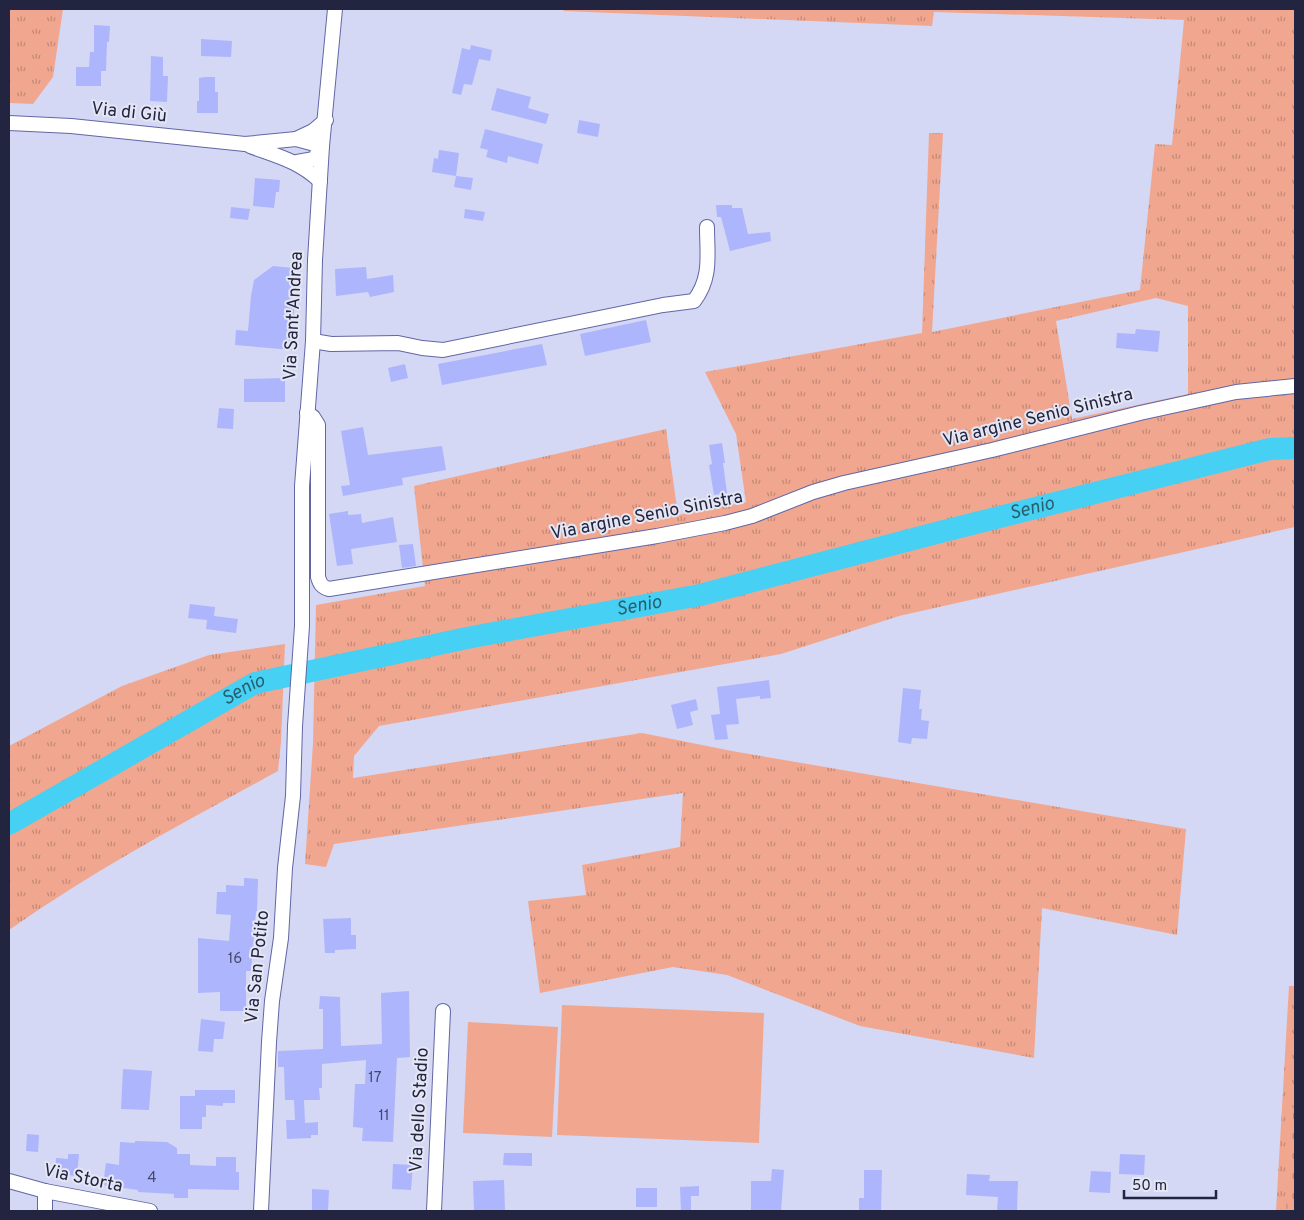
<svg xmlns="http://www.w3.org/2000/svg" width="1304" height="1220" font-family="Overpass,sans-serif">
  <defs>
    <pattern id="grass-tufts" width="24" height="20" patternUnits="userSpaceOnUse" patternTransform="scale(1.25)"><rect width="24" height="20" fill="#f1a78f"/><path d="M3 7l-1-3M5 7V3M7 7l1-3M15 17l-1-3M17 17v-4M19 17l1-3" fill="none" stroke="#c38876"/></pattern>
    <pattern id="cemetery-stones" width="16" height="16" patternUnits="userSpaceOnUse" patternTransform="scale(1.25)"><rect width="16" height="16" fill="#f1a78f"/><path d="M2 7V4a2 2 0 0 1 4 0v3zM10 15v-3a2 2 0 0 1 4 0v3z" fill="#c38876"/></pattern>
  </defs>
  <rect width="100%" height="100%" fill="#d4d8f4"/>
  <!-- grass -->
  <g fill="url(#grass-tufts)" fill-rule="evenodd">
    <path d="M9,9H63L53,77L33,104L9,103Z"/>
    <path d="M565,9H1295V527L899,616L781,654L379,726L354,756L353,778L642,733L732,751L1186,829L1177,935L1042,908L1034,1058L860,1026L727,975L673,967L540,993L528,901L586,895L582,865L680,847L683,793L334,844L326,867L305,864L313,743L316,605L425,586L414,486L666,429L678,515L746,502L736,434L705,372L922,333L929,133H943L932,332L1140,290L1155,144L1172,145L1184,20L934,12L932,26L563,11ZM1156,298L1188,306V394L1072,419L1056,321Z"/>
    <path d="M285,644L281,742L278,771C187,821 94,870 9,930V746L122,686L209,655Z"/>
    <path d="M1289,986H1295V1211H1276Z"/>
  </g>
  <!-- cemetery -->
  <path fill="url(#cemetery-stones)" d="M1295,1088V1211H1286Z"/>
  <!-- park -->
  <g fill="#f1a78f">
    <path d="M562,1005L764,1013L759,1143L557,1135Z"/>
    <path d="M468,1022L558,1027L552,1137L463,1133Z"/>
  </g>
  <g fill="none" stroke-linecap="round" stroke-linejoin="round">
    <!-- river -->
    <path stroke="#45d0f4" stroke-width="22" id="s1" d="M9,824L255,683L472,637L700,595L944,531L1270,449L1295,448"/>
  </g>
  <!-- building -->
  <g fill="#adb5fc">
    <path d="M94,25L110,26L109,42H107L106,71H101V86H76V67H89L90,52H94Z"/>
    <path d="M201,39L232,41L231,57L201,56Z"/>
    <path d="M471,45L492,50L490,61L479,59L472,85L464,84L461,95L452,93L462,48L470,50Z"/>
    <path d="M151,56L163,57V76H168L167,102L150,101Z"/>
    <path d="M205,77H215V92H218V113H197V101H199V78Z"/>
    <path d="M497,88L531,97L528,108L549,114L546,124L491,110Z"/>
    <path d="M579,120L600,124L598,137L577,133Z"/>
    <path d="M485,129L543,144L538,164L508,156L507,163L486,157L488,150L480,148Z"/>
    <path d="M439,150L459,153L456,176L432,172L434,158L438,159Z"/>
    <path d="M456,176L473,178L471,190L454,187Z"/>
    <path d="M255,178L280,180L279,192H276L274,208L253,206Z"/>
    <path d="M716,205H732V208H742L748,234L770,232L771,241L730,251L721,217H717Z"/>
    <path d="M231,207L250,209L248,220L230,218Z"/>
    <path d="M465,209L485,212L483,221L464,218Z"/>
    <path d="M273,266L293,268L289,307H294L293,350L235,345L236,330L248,331L251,296L254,280Z"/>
    <path d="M366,267L367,279L393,275L394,292L370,297L368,292L336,296L335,269Z"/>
    <path d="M646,320L651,342L585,356L580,334Z"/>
    <path d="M1136,329L1160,331L1158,352L1116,348L1117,333L1135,334Z"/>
    <path d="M542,344L547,365L442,385L438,364Z"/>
    <path d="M405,364L408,378L391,382L388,368Z"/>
    <path d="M285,378V402H244V379Z"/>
    <path d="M219,408L234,409L233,429L217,428Z"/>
    <path d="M363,427L368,455L442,446L446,470L402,478L403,485L343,496L341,486L350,485L341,431Z"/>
    <path d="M722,443L725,463H723L727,493L714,495L709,465L712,464L709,445Z"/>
    <path d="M348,511V515L361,514L362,523L393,517L397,542L351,549L353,564L337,566L329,514Z"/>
    <path d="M413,544L416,566L402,568L399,545Z"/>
    <path d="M190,604L215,607L214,616L238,619L236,633L206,629L207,620L188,618Z"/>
    <path d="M769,680L771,698L760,699V696L736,699L739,724L726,725L728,739L715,740L711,715L720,714L717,687Z"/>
    <path d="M903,688L921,690L919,709H922L921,720L929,721L927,739L912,738L911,744L898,742Z"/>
    <path d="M696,699L698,710L690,712L693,725L677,729L671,705Z"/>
    <path d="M244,878L258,879L257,911H256L251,971H246V1011H220V992L198,993V938L229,941L231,915L216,914L217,892H226V885L244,886Z"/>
    <path d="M351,918V935H356V949L335,950V953H325L323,919Z"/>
    <path d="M409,991L410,1057L397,1058L393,1142L362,1141L363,1128L353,1127L355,1084H365L366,1060L322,1064V1088H319L320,1100H304L305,1123L318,1122V1135H311V1138L287,1139L286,1120H295L294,1100H285L284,1067H278V1051L323,1049V1009H319L320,996L340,997L341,1046L382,1044L381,993Z"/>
    <path d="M201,1019L225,1022L223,1039H214L213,1052L198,1051Z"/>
    <path d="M123,1069L152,1071L149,1110L121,1109Z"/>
    <path d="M195,1090H235V1103H223V1106L206,1105V1117H202V1129H180V1096H195Z"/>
    <path d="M27,1134L39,1135L38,1152L26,1151Z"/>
    <path d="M135,1141L167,1142L177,1148V1154H190V1165L216,1166V1157H236V1172H239V1190L188,1189V1198H174V1194L138,1192V1190L103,1185L106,1163L119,1165L120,1142L135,1143Z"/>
    <path d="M504,1153H532V1166L503,1165Z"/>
    <path d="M68,1154H79L77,1176L55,1174L56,1158L68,1159Z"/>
    <path d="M1120,1154L1145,1155L1144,1175L1119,1174Z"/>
    <path d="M393,1164L413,1165L411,1190L392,1189Z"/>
    <path d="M772,1169L784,1170L781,1211H751V1181H771Z"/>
    <path d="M864,1170H882L881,1211H859V1198H864Z"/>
    <path d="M1091,1171L1111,1172L1110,1193L1089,1192Z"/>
    <path d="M967,1174L990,1175L989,1181H1018L1017,1211H997L998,1197L966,1195Z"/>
    <path d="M504,1180L505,1211H474L473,1181Z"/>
    <path d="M699,1186V1196H691V1211H681L680,1187Z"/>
    <rect x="636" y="1188" width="21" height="19"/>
    <path d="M312,1189L329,1190L328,1211H312Z"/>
  </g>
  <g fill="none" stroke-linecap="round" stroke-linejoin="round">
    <defs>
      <g id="minor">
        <path d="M9,123L71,126L245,144L296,139L322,146L314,159L297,162"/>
        <path d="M296,139L313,131L326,120"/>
        <path d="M250,146C277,156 299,161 320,181"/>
        <path d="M313,341L331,344L398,343L422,348L443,350L663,305L694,301C712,277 707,255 707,227"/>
        <path d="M307,413L313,417L318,425V577C320,584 322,587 329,589L657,536L725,523L752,516L813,492L844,483L992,450L1140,413L1236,392L1295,386"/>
        <path d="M9,1181L45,1191L150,1211"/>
        <path d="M45,1191V1211"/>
        <path d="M261,1211L269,1042L272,1001L281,938L285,868L293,796L295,726L302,626V486L313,341L315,260L322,146L335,9"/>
        <path d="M434,1211L443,1011"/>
      </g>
    </defs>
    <!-- minor casing -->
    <use href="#minor" stroke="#6166a5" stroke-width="16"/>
    <!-- minor -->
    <use href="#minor" stroke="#fff" stroke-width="14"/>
  </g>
  <g text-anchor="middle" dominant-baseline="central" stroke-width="4" stroke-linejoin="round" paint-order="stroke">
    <!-- number labels -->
    <g font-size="15" fill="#46496f">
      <text x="235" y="959">16</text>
      <text x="375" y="1078">17</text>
      <text x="384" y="1116">11</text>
      <text x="152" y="1178">4</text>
    </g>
    <!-- street labels -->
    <g font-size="18" fill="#232540" stroke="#e4e6f4">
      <text transform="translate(129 113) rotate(6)">Via di Giù</text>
      <text transform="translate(294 316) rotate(-87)">Via Sant'Andrea</text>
      <text transform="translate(1038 418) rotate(-14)">Via argine Senio Sinistra</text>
      <text transform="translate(647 516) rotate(-11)">Via argine Senio Sinistra</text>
      <text transform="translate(258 967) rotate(-84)">Via San Potito</text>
      <text transform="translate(420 1110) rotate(-87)">Via dello Stadio</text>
      <text transform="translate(83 1179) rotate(12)">Via Storta</text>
    </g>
    <!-- water labels -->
    <g font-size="19" font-style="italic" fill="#285f6f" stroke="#e4e6f4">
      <text stroke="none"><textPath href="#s1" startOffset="1080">Senio</textPath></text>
      <text stroke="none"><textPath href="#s1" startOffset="675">Senio</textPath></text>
      <text stroke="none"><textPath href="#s1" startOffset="270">Senio</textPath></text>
    </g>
  </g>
  <!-- border -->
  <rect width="1304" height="1220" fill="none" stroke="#232540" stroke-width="20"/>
  <!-- scale -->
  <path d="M1124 1190v8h92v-8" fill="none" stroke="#232540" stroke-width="2.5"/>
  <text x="1132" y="1190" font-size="15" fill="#232540" stroke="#e4e6f4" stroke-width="4" paint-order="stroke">50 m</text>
</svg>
